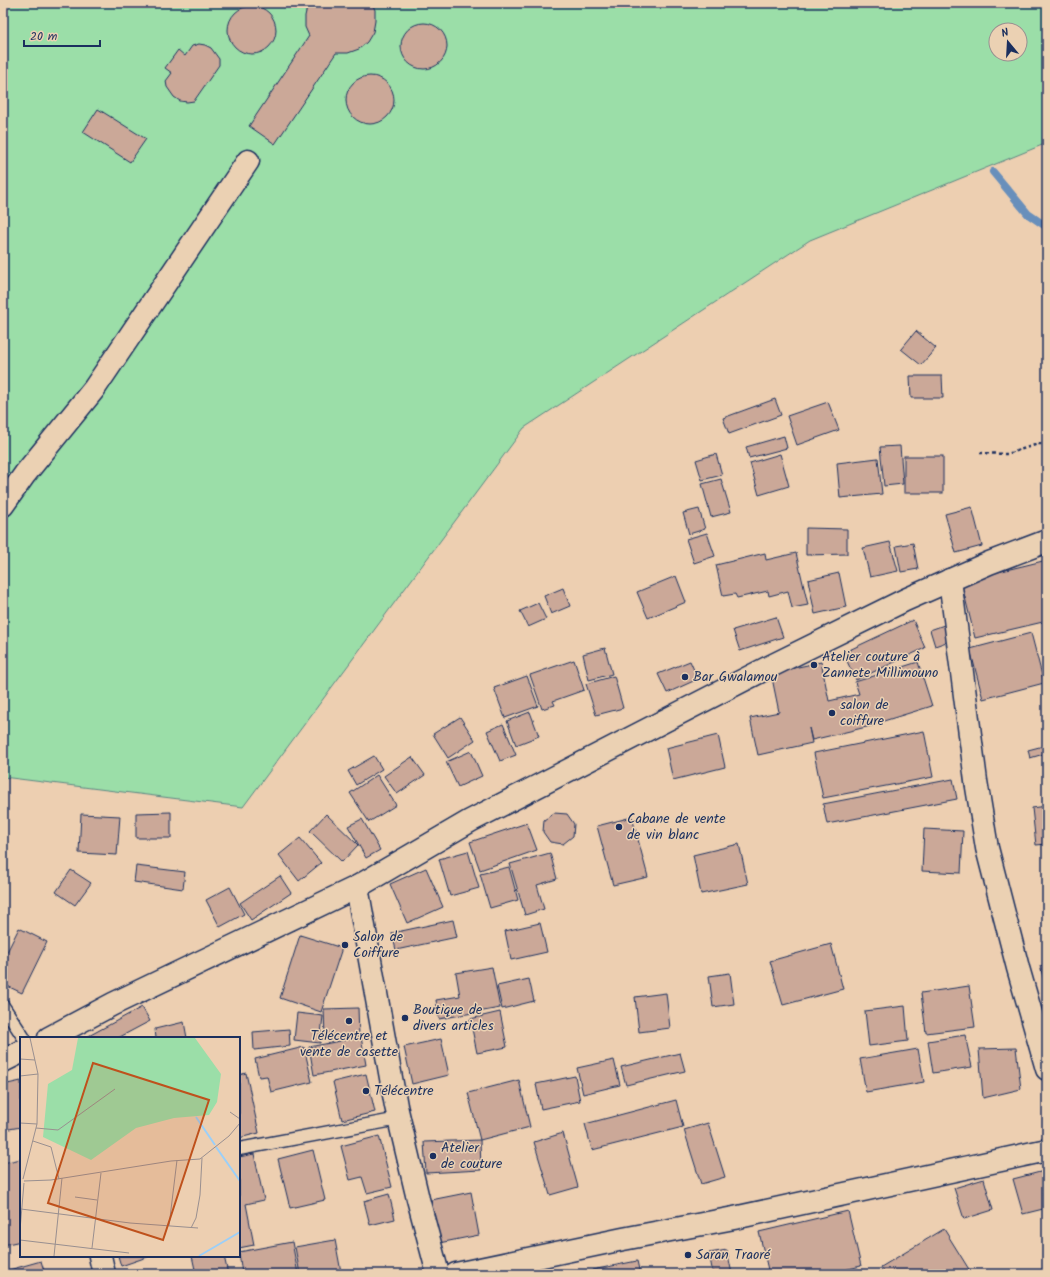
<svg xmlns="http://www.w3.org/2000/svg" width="1050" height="1277" font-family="Kalam,sans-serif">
  <rect width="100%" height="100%" fill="#edcfb1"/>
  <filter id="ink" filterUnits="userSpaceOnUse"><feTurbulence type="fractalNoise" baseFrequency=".025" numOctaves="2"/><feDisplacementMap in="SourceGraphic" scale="8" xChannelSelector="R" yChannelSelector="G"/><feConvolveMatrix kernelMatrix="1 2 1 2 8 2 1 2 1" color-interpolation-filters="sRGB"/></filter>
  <g filter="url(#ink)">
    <!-- green -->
    <path fill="#9bdea8" stroke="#5b8683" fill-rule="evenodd" d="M3,3H1047V143L810,240L524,428L243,807L3,777ZM996,30H1020V54H996Z"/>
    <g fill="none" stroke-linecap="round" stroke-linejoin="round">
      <!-- stream -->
      <path stroke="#688fbb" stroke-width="8" d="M993,172L1028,214L1047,227"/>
    </g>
    <!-- building -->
    <g fill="#cba898" stroke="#1b2f5e">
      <path d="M308,3H372L375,10V21L373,32L367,42L359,49L348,53H336L275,144L249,126L309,36L305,27V16Z"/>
      <circle cx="252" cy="30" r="24"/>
      <circle cx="424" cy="46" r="23"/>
      <path d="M199,44L205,45L211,48L219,59V65L194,101L187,102L180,101L174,97L167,87L166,81L172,73L165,68L178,50L185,56L192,46Z"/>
      <circle cx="370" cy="100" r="24"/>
      <path d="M98,109L146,139L130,162L83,132Z"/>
      <path d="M916,331L936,348L921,365L901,349Z"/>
      <path d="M910,376H942L943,398H911Z"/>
      <path d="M775,399L781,415L729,434L723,418Z"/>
      <path d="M828,402L839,430L797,445L787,416Z"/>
      <path d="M784,436L787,448L749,458L746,447Z"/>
      <path d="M900,446L903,484L884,486L880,447Z"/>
      <path d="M716,454L722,475L702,480L696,460Z"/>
      <path d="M780,454L789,486L759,495L750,463Z"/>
      <rect x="904" y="456" width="39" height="37"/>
      <path d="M878,458L882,494L840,498L837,463Z"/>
      <path d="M721,479L731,512L711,517L702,484Z"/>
      <path d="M972,507L982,546L956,553L945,514Z"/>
      <path d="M699,509L705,529L689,534L683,513Z"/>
      <path d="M806,528L847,529V554L806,555Z"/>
      <path d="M707,533L715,556L694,563L686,539Z"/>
      <path d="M890,542L898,571L870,577L863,548Z"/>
      <path d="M913,543L918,569L901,572L896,546Z"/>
      <path d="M765,553L766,560L796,553L808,605L792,608L788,591L769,596L768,591L737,598L735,594L723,596L716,565Z"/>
      <path d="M1047,560V621L975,638L961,581Z"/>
      <path d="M839,573L846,607L815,614L808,580Z"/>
      <path d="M676,576L686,602L648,618L637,592Z"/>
      <path d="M563,588L570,606L551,614L544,596Z"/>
      <path d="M538,603L546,619L528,627L520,611Z"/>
      <path d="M776,617L783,637L740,651L733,630Z"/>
      <path d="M913,620L925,648L856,680L843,653Z"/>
      <path d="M947,624L952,640L935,646L930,630Z"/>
      <path d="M1031,633L1044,683L983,699L970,649Z"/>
      <path d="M605,648L612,674L589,680L583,654Z"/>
      <path d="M574,660L584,690L553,701L555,705L542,709L530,675Z"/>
      <path d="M690,661L698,679L667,693L658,674Z"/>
      <path d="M821,662L829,701L859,694L855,682L918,662L932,706L874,724L875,725L812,740L809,728L812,743L758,755L750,718L779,712L771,673Z"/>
      <path d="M527,676L538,706L505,718L494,688Z"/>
      <path d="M614,676L623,708L596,715L586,684Z"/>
      <path d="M530,712L539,736L516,745L507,721Z"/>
      <path d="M460,717L475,740L448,758L433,734Z"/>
      <path d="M503,724L516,755L500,761L487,731Z"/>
      <path d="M924,731L933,777L823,798L814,753Z"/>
      <path d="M718,735L725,767L673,780L666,748Z"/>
      <path d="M1047,745V753L1030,758L1028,750Z"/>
      <path d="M471,751L482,776L458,787L446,762Z"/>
      <path d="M374,756L382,769L356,785L348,771Z"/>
      <path d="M412,757L425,775L397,794L384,776Z"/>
      <path d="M377,775L396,805L369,822L350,793Z"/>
      <path d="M953,779L957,799L827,824L823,804Z"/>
      <path d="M1047,806V844L1036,845L1032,808Z"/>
      <path d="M171,812V838H136V813Z"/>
      <path d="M554,813L567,814L574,824L573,836L563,844L550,842L543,832L544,820Z"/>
      <path d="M81,814L120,816L117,855L79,853Z"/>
      <path d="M326,814L358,845L342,862L310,831Z"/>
      <path d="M632,817L648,877L613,885L597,826Z"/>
      <path d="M362,819L380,850L366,858L348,826Z"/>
      <path d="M527,823L537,850L480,870L470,842Z"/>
      <path d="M924,829L963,831L961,873L922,871Z"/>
      <path d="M300,838L321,863L299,881L279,855Z"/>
      <path d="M739,844L748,884L701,894L693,855Z"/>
      <path d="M468,851L479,888L450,896L439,859Z"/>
      <path d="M550,853L557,879L537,885L544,909L525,915L510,864Z"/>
      <path d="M136,866L185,872L183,889L134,882Z"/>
      <path d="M509,867L518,900L490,908L480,874Z"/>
      <path d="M426,868L443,907L407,923L390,884Z"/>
      <path d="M71,870L91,883L75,905L56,892Z"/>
      <path d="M280,876L291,893L251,920L240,903Z"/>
      <path d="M230,887L244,914L220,927L206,900Z"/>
      <path d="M453,920L457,937L396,950L392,933Z"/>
      <path d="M540,923L547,952L511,960L505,931Z"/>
      <path d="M19,928L47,942L22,993L3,984V960Z"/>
      <path d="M300,935L342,948L321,1012L280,998Z"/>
      <path d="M831,944L843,989L783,1005L770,961Z"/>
      <path d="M1047,964V991L1040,966Z"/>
      <path d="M492,967L500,1008L439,1019L436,1000L460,996L456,973Z"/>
      <path d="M730,973L734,1004L713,1007L709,976Z"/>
      <path d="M529,979L534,1001L502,1009L497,986Z"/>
      <path d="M969,986L975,1027L926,1033L921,993Z"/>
      <path d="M666,993L670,1028L639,1032L635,997Z"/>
      <path d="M905,1006L908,1041L869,1046L865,1011Z"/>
      <path d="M142,1007L150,1021L118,1038H85Z"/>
      <path d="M358,1008L359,1036L325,1037L324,1009Z"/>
      <path d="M500,1012L507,1047L477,1053L470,1019Z"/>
      <path d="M297,1013L323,1016L320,1043L294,1040Z"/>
      <path d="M184,1022L187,1038H156L155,1029Z"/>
      <path d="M289,1029L290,1046L254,1050L253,1032Z"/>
      <path d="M965,1035L972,1067L933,1073L928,1041Z"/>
      <path d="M361,1037L366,1065L314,1075L309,1047Z"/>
      <path d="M441,1039L449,1075L412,1084L404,1047Z"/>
      <path d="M304,1047L312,1082L271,1092L267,1076L259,1077L255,1059Z"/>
      <path d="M1016,1048L1021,1089L983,1098L979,1049Z"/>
      <path d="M918,1049L924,1082L866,1092L860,1059Z"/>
      <path d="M680,1053L685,1071L626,1085L621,1067Z"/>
      <path d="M614,1060L620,1085L583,1094L577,1068Z"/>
      <path d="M246,1073L259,1133L239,1138V1075Z"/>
      <path d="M366,1074L375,1112L342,1120L333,1082Z"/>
      <path d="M575,1076L580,1101L541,1109L536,1084Z"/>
      <path d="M519,1080L530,1127L480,1140L468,1093Z"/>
      <path d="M21,1081V1127L3,1130V1085Z"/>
      <path d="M676,1100L683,1127L592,1150L585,1124Z"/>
      <path d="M708,1123L725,1177L701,1184L684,1130Z"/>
      <path d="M563,1133L578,1187L550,1195L534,1142Z"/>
      <path d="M379,1136L392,1187L367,1193L362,1177L350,1180L341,1146Z"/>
      <path d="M480,1140L481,1170L426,1173L424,1142Z"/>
      <path d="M313,1150L325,1200L290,1208L278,1159Z"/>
      <path d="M254,1154L264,1200L246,1204L254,1245L239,1248V1157Z"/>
      <path d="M21,1159V1241L3,1245V1163Z"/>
      <path d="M1044,1171L1047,1181V1208L1023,1214L1013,1179Z"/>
      <path d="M984,1179L993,1210L964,1219L954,1188Z"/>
      <path d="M471,1192L479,1235L439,1243L431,1200Z"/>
      <path d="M389,1194L395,1219L370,1225L364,1201Z"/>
      <path d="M848,1211L861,1266L827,1274H769L759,1232Z"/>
      <path d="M944,1229L970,1271L965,1274H885L881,1267Z"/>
      <path d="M335,1240L341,1272L329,1274H300L295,1247Z"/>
      <path d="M292,1242L298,1274H242L239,1252Z"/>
      <path d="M727,1250L732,1274H713L709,1253Z"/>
      <path d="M118,1256H150L121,1266Z"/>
      <path d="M192,1256H224L228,1274H196Z"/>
      <path d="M41,1261L45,1274H10L9,1270Z"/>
      <path d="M637,1261L640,1274H593L592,1270Z"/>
    </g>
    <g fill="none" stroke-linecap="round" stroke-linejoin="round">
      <defs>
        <g id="service">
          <path d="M3,1006L24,1038"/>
          <path d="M239,1149L399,1119"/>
        </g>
        <g id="minor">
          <path d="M3,505L25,474L94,389L248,161"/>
          <path d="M950,580L976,781L987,848L1018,968L1047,1069"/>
          <path d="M357,887L396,1106L418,1199L438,1274"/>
          <path d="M49,1038L113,1004L357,887L470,821L765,669L905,600L989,563L1047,541"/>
          <path d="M3,1061L21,1052"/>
          <path d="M100,1256L104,1274"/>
          <path d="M456,1274L623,1239L734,1218L1047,1150"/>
        </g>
      </defs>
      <!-- service casing -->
      <use href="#service" stroke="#1b2f5e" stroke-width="15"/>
      <!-- minor casing -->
      <use href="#minor" stroke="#1b2f5e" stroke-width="25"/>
      <!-- path -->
      <path stroke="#1b2f5e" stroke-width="2.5" stroke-dasharray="3 3" stroke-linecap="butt" d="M980,453L1007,454L1038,444H1047"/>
      <!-- service -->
      <use href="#service" stroke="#ebd1b3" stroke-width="12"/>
      <!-- minor -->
      <use href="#minor" stroke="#ebd1b3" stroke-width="22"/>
    </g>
  </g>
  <!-- markers -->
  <g fill="#1b2f5e" stroke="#ebd1b3" stroke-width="1.5">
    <circle cx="814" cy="665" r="4"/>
    <circle cx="685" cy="677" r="4"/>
    <circle cx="832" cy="713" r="4"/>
    <circle cx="619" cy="827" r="4"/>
    <circle cx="345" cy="945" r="4"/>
    <circle cx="405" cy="1018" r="4"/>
    <circle cx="349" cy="1021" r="4"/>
    <circle cx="366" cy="1091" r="4"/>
    <circle cx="433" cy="1156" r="4"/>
    <circle cx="688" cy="1255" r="4"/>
  </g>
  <g text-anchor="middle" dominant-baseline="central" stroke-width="3" stroke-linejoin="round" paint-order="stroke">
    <!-- poi labels -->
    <g font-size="14" fill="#1b2f5e" stroke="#ebd1b3" text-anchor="start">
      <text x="822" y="657">Atelier couture à<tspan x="822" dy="16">Zannete Millimouno</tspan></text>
      <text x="693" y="677">Bar Gwalamou</text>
      <text x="840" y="705">salon de<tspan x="840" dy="16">coiffure</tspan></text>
      <text x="627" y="819">Cabane de vente<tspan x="627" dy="16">de vin blanc</tspan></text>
      <text x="353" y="937">Salon de<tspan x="353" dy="16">Coiffure</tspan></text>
      <text x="413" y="1010">Boutique de<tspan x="413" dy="16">divers articles</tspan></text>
      <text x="349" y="1036" text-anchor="middle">Télécentre et<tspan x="349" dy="16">vente de casette</tspan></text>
      <text x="374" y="1091">Télécentre</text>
      <text x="441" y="1148">Atelier<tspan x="441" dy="16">de couture</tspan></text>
      <text x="696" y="1255">Saran Traoré</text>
    </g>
  </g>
  <!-- overview -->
  <g transform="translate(20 1037)">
    <rect width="220" height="220" fill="#edcfb1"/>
    <path d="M58,1H175L201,37L197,65L189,78L154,81L116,91L71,123L23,100L28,47L52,33Z" fill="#9bdea8"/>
    <path fill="none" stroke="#9bcff9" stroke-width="2" d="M176,80L195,108M196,110L220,144M179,219L220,195"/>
    <path fill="none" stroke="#998f90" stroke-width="1" d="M0,22L15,23M0,39L18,37M210,75L220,82M0,86L17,87M16,91L38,93L95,52M13,104L31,110L39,142M3,142L17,87L18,37L10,1M4,144L31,143L151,124L180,122L209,99L220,86M55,160L77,163M1,172L110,186L178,191M149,189L157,123M171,191L176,181L180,158L182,121M0,193L4,146M0,203L109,216M72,211L81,136M34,219L42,141"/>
    <path fill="#bf511c" fill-opacity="0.15" stroke="#bf511c" stroke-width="2" d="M73,26L189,63L143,203L28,166Z"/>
    <rect width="220" height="220" fill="none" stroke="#1b2f5e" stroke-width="2"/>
  </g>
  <!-- margin -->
  <rect width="1050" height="1277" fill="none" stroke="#ebd1b3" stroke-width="16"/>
  <rect x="8" y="8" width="1034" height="1261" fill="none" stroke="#1b2f5e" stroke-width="1.5" filter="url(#ink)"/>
  <!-- north arrow -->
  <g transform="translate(1008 42) rotate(342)"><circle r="19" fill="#ebd1b3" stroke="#989091"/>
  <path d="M0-3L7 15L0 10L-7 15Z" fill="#1b2f5e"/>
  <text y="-6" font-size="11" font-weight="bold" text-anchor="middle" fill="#1b2f5e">N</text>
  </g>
  <!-- scale -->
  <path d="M24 40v6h76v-6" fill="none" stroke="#1b2f5e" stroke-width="2"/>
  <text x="30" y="40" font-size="12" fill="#1b2f5e" stroke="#ebd1b3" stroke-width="3" paint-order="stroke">20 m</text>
</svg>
